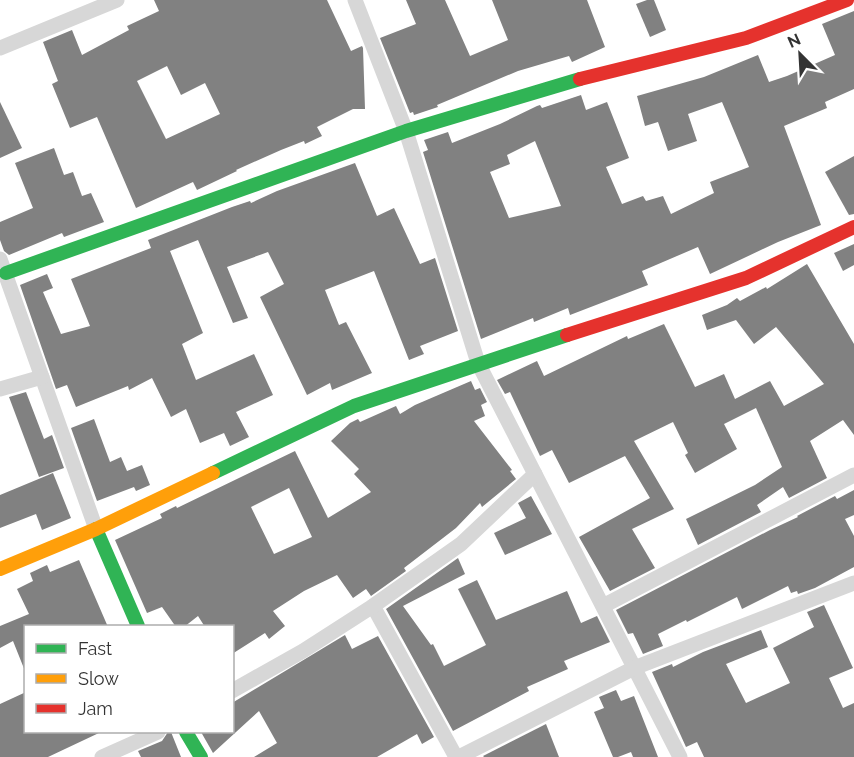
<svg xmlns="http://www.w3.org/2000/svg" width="854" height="757" font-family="Raleway,sans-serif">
  <rect width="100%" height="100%" fill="#fff"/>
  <!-- building -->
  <g fill="#818181" fill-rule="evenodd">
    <path d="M154,0H327L351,51L362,46L363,48L365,109H353L317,127L322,136L305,144L304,141L281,150L236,170L237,171L197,190L193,182L136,208L97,117L70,128L52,84L58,81L43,42L72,30L82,55L129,30L127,26L159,11ZM167,66L181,95L205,83L220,114L166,139L137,81Z"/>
    <path d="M406,0H445L470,56L508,40L492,0H587L605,47L572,62L569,56L518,71L437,105L438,107L414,115L413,112L410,113L380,38L416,24Z"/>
    <path d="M647,0H654L666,30L650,37L636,4Z"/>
    <path d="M854,11V89L825,102L827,108L784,126L821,225L778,242L710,274L698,247L642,271L648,285L570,315L568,308L534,322L533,318L481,339L423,152L428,150L424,140L448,132L452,143L500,124L537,106L540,105L542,108L581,95L586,110L607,102L629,158L606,167L622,204L643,196L646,201L663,196L671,214L714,193L710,182L749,167L722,102L688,114L697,141L668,151L658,122L645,126L637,96L704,77L758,55L769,82L787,76L835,55L822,24ZM535,141L561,206L509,218L490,172L510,164L507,155Z"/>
    <path d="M0,102L22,148L0,158Z"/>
    <path d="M54,148L64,175L73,172L82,196L91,193L104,222L64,237L62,233L9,255L4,251L0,240V222L33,208L15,163Z"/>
    <path d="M854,156V214L849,215L825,172Z"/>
    <path d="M355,163L377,216L394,208L420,264L435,258L458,331L420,346L424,354L409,360L374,271L325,290L339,325L346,322L372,373L332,390L330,383L307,395L260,297L284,284L268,252L227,267L248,318L233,323L198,240L170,251L203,333L182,344L196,380L254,354L273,395L236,412L249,437L230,446L224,433L200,443L186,409L171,417L152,378L129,390L128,386L76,407L67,385L56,389L20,285L47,274L53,288L43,292L61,334L90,326L71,279L151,248L148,240L232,207L250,201L251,203L277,191Z"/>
    <path d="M854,244V265L843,271L834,253Z"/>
    <path d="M807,264L854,344V435L843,420L810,441L827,478L789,498L783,487L757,505L761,512L698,545L686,519L755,485L782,467L756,408L724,424L737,449L695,473L685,455L688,453L673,422L634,441L674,509L632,529L655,568L610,591L579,537L650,498L625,456L569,483L552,450L540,456L510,392L505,394L497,380L537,361L544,376L627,336L628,339L664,324L695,387L724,374L735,399L770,381L784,406L824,384L776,327L754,344L736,320L707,330L702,315L727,305L737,298L740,301L766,287L767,289Z"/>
    <path d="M471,381L475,390L480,388L487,402L481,405L485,416L474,421L512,470L510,471L516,479L482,507L480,503L456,528L404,568L406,571L371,596L366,589L353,598L337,575L304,591L273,611L285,626L269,639L265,633L232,654V627H205L198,616L184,627H176L162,607L147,613L115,540L162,518L160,514L176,506L177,508L295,451L328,518L371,492L354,474L359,469L331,441L350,423L358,419L360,422L396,406L400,414L415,405ZM289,488L312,537L274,554L251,507Z"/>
    <path d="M26,392L44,439L52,435L64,468L39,477L9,397Z"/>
    <path d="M94,419L110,462L121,457L127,471L142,465L150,485L136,491L134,487L97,501L71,428Z"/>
    <path d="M53,473L71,518L42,530L36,514L0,528V495Z"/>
    <path d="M854,490V515L845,519L854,536V567L815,588L798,594L797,591L791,593L788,586L742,609L737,597L687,622L686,620L658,634L663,646L643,654L633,633L628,634L616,610L770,530L798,517L797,516L835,496L837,499Z"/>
    <path d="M531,496L552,534L505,555L494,533L526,518L518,503Z"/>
    <path d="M458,558L465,574L403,606L431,645L433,644L444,666L486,645L458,589L477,580L496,620L567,591L581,623L597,616L610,642L564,661L568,669L527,687L529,691L453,731L386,609Z"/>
    <path d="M79,560L108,627H26L25,671L13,641L0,648V626L29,614L17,589L33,581L30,573L47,565L50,572Z"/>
    <path d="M824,605L853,668L829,678L843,708L854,703V757H704L697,742L686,747L652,672L672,664L673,667L703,652L761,630L768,647L726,664L746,703L790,683L773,648L814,627L807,612Z"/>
    <path d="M345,635L352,649L378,636L434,737L422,744L417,734L377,757H254L277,743L259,711L213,753L201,732H232V703Z"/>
    <path d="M616,690L621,701L634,696L658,757H633L631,752L618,757H613L594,712L604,708L599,697Z"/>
    <path d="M26,692V732H101L48,757H0V704Z"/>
    <path d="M546,724L559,757H484L483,756Z"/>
    <path d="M168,732H171L181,757H141L138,751L162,741Z"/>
  </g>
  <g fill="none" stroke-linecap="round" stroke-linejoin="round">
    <!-- street -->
    <g stroke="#d7d7d7" stroke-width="15">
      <path d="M355,0L406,131L478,363L680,757"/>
      <path d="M0,48L117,0"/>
      <path d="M0,259L96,529"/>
      <path d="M0,389L42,377"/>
      <path d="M373,606L456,757"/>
      <path d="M603,606L854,475"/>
      <path d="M232,691L303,651L373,606L461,544L535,474"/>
      <path d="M102,757L158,732"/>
      <path d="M459,757L634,668L854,583"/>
    </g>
    <!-- fast -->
    <g stroke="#30b455" stroke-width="14">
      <path d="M6,273L406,131L580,79"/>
      <path d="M213,473L354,406L567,335"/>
      <path d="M96,529L138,626"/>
      <path d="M186,732L201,757"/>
    </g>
    <!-- slow -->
    <path stroke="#ff9f0a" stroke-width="14" d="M0,569L96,529L213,473"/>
    <!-- jam -->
    <g stroke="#e5322d" stroke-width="14">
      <path d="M580,79L746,38L847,0"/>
      <path d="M567,335L746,278L854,227"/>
    </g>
  </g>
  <!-- legend -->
  <rect x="24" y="625" width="210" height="108" fill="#ffffff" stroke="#adadad" stroke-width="1.5"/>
  <rect x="36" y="644" width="30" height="9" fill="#30b455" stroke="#adadad" stroke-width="1.5"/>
  <text x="78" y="655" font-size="18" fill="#333333">Fast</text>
  <rect x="36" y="674" width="30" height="9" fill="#ff9f0a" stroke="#adadad" stroke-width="1.5"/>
  <text x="78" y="685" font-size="18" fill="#333333">Slow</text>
  <rect x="36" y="704" width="30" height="9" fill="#e5322d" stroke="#adadad" stroke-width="1.5"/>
  <text x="78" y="715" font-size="18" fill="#333333">Jam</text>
  <!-- north arrow -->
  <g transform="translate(800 54) rotate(336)" stroke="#ffffff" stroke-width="4.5" paint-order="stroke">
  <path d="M0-4.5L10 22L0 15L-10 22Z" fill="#333333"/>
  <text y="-9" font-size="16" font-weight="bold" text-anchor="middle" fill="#333333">N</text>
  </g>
</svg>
